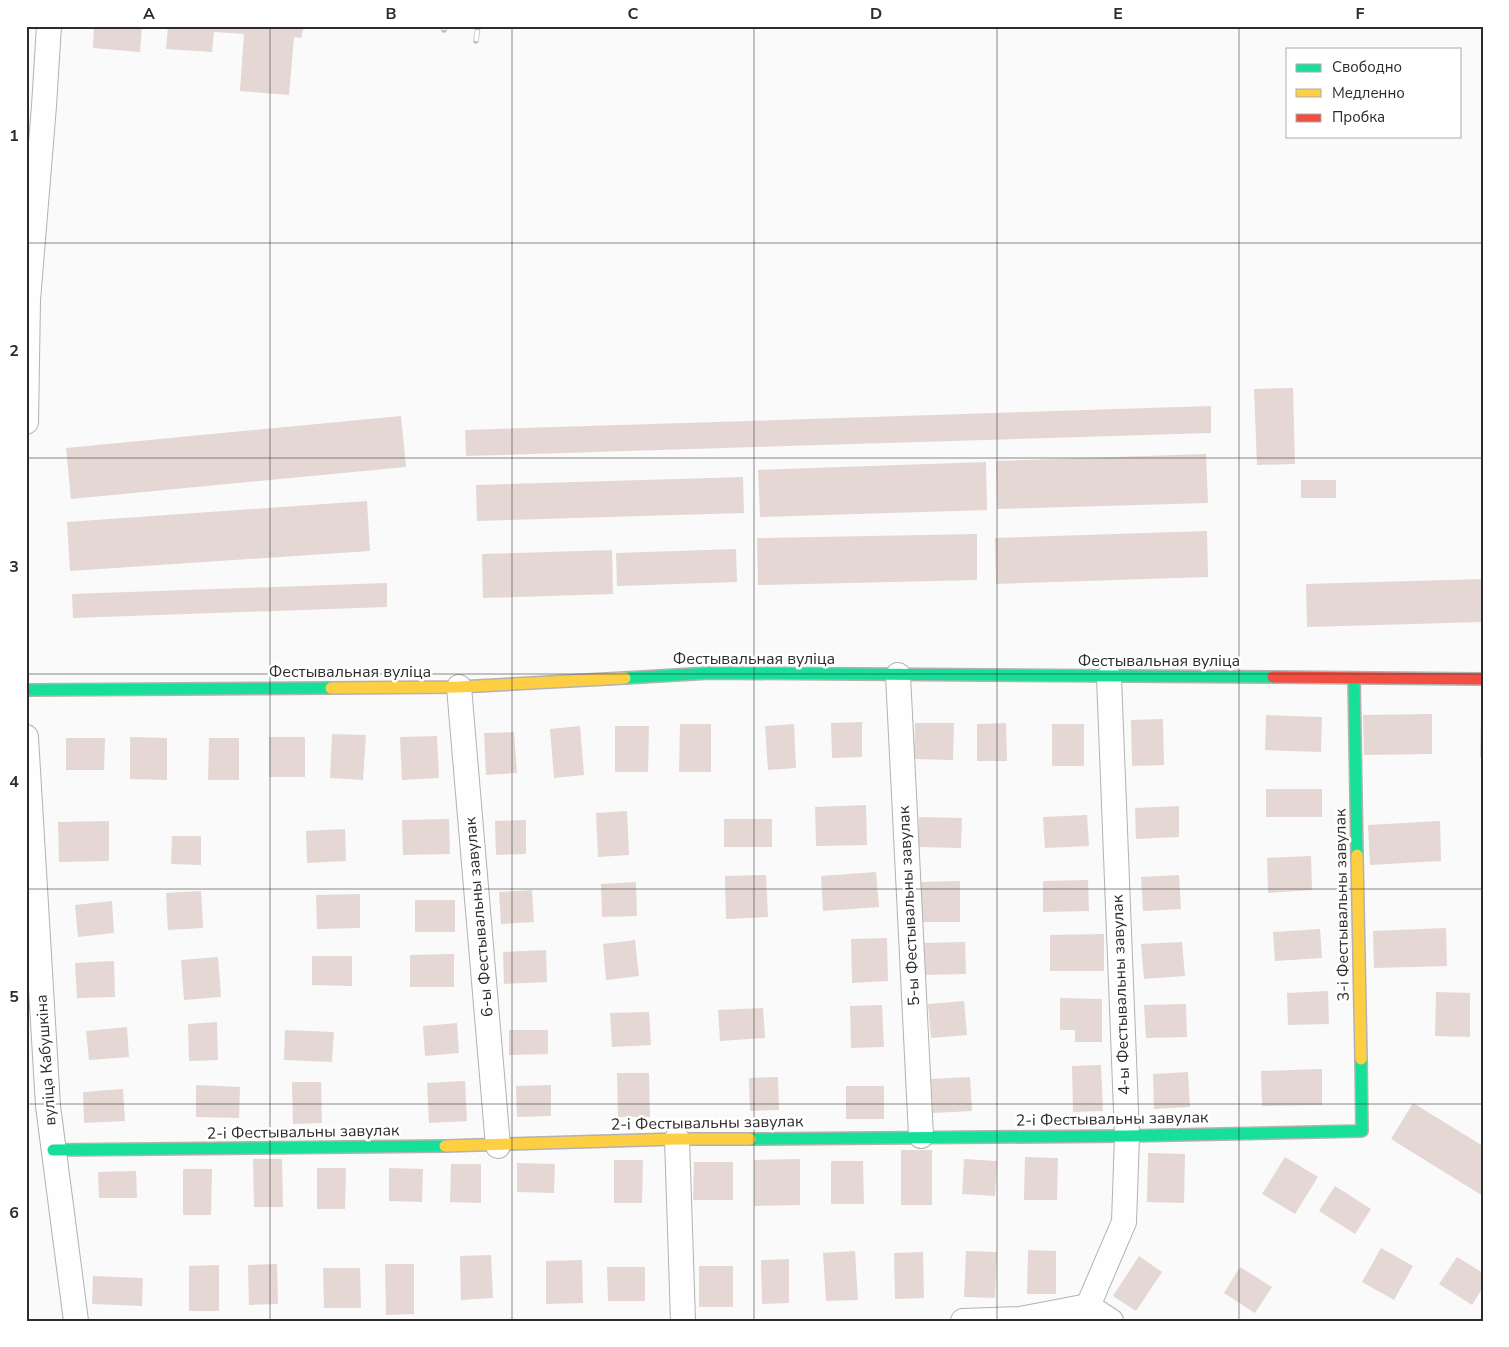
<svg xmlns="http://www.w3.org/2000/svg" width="1509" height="1347" font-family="'Nunito Sans',sans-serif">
  <rect width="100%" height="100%" fill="#fafafb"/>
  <!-- building -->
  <g fill="#e5d7d3">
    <path d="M94,26H142L140,52L93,48Z"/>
    <path d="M168,26H304L301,38L294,37L289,95L240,91L244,34L214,32L212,52L166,49Z"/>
    <path d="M1293,388L1295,464L1257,465L1254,389Z"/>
    <path d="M1211,406V433L466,456L465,430Z"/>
    <path d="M401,416L406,467L71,499L66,448Z"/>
    <path d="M1206,454L1208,503L997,509L996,461Z"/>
    <path d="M986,462L987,510L760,517L758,470Z"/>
    <path d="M743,477L744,513L477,521L476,485Z"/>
    <rect x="1301" y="480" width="35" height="18"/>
    <path d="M367,501L370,551L70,571L67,522Z"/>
    <path d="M1207,531L1208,577L996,584L995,538Z"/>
    <path d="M977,534V580L758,585L757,538Z"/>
    <path d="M736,549L737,582L617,586L616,553Z"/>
    <path d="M612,550L613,594L483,598L482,554Z"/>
    <path d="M1483,579V622L1307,627L1306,584Z"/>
    <path d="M387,583V607L73,618L72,594Z"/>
    <path d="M1481,713H1483V757H1480Z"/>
    <path d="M1432,714V754L1364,755L1363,715Z"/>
    <path d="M1266,715L1322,717L1321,752L1265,750Z"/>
    <path d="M1163,719L1164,765L1132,766L1131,720Z"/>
    <path d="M862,722V757L832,758L831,723Z"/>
    <path d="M915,723H954L953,760L914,759Z"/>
    <path d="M1006,723L1007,761H977V724Z"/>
    <path d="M680,724H711V772H679Z"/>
    <path d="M794,724L796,768L768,770L765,726Z"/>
    <rect x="1052" y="724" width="32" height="42"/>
    <path d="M580,726L584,775L554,778L550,729Z"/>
    <path d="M615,726H649L648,772H615Z"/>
    <path d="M514,732L517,773L486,775L484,733Z"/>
    <path d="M332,734L366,735L363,780L330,778Z"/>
    <path d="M437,736L439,778L402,780L400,737Z"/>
    <path d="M130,737L167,738V780L130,779Z"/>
    <rect x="269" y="737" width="36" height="40"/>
    <path d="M66,738H105L104,770H66Z"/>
    <path d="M209,738H239V780H208Z"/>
    <rect x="1266" y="789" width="56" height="28"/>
    <path d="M866,805L867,845L816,846L815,807Z"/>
    <path d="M1179,806V837L1136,839L1135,808Z"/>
    <path d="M627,811L629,855L598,857L596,813Z"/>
    <path d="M1087,815L1089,846L1045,848L1043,817Z"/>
    <path d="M919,817L962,818L961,848L918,847Z"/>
    <path d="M449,819L450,854L403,855L402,820Z"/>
    <rect x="724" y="819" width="48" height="28"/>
    <path d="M526,820V854L496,855L495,821Z"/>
    <path d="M109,821V861L59,862L58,822Z"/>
    <path d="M1440,821L1441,861L1370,865L1368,825Z"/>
    <path d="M345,829L346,861L307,863L306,831Z"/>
    <path d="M172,836H201V865L171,864Z"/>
    <path d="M1311,856L1312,890L1268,893L1267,858Z"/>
    <path d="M876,872L879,907L823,911L821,876Z"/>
    <path d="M766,875L768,917L726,919L725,876Z"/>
    <path d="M1179,875L1181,909L1143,911L1141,877Z"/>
    <path d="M1088,880L1089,911L1043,912V881Z"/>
    <path d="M960,881V922H920L919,882Z"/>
    <path d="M636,882L637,916L602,917L601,884Z"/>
    <path d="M532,890L534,922L501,924L499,892Z"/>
    <path d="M201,891L203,928L168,930L166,893Z"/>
    <path d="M360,894V928L317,929L316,895Z"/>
    <rect x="415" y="900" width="40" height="32"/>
    <path d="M112,901L114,933L78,937L75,905Z"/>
    <path d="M1446,928L1447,966L1374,968L1373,931Z"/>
    <path d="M1320,929L1322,958L1275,961L1273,932Z"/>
    <path d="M1104,934V971H1050V935Z"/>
    <path d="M887,938L888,981L852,983L851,939Z"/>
    <path d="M635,940L639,976L606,980L603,944Z"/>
    <path d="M965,942L966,974L922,975V943Z"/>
    <path d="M1182,942L1185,976L1144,979L1141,944Z"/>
    <path d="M546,950L547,982L504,984L503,952Z"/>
    <path d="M454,954V987H410V955Z"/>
    <path d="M312,956H352V986L312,985Z"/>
    <path d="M218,957L221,997L184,1000L181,960Z"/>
    <path d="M114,961L115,997L77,998L75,963Z"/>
    <path d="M1328,991L1329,1024L1288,1025L1287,993Z"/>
    <path d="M1436,992L1470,993V1037L1435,1036Z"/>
    <path d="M1060,998L1102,999V1042H1075V1030H1060Z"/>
    <path d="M964,1001L967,1035L931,1038L928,1004Z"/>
    <path d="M1186,1004L1187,1037L1146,1038L1144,1005Z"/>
    <path d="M882,1005L884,1047L851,1048L850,1006Z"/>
    <path d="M763,1008L765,1038L720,1041L718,1010Z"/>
    <path d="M649,1012L651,1045L612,1047L610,1013Z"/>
    <path d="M217,1022L218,1060L189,1061L188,1024Z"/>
    <path d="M457,1023L459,1053L425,1056L423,1026Z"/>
    <path d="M127,1027L129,1057L89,1060L86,1031Z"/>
    <path d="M285,1030L334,1032L332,1062L284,1060Z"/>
    <path d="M509,1030H548V1054L509,1055Z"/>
    <path d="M1101,1065L1103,1111L1073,1112L1072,1066Z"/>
    <path d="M1322,1069V1105L1262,1106L1261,1071Z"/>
    <path d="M1188,1072L1190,1107L1154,1109L1153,1074Z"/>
    <path d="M617,1073H649L650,1117H618Z"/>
    <path d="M778,1077L779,1110L750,1111L749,1078Z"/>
    <path d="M970,1077L972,1111L933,1113L931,1079Z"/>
    <path d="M465,1081L467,1121L429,1123L427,1083Z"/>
    <path d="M292,1082H321L322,1123L293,1124Z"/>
    <path d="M196,1085L240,1087L239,1118L196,1117Z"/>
    <path d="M551,1085V1116L517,1117L516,1086Z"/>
    <rect x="846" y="1086" width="38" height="33"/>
    <path d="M123,1089L125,1121L84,1123L83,1092Z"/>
    <path d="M1413,1103L1483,1146V1196L1391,1139Z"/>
    <rect x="901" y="1150" width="31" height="55"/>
    <path d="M1148,1153L1185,1154L1184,1203L1147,1202Z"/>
    <path d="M1025,1157L1058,1158L1057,1200H1024Z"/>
    <path d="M1285,1157L1318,1177L1295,1214L1262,1194Z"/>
    <path d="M253,1159H282L283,1207H254Z"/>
    <path d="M800,1159V1205L754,1206V1160Z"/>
    <path d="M964,1159L997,1161L995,1196L962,1194Z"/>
    <path d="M614,1160H643L642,1203H614Z"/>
    <path d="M831,1161H863L864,1204H831Z"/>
    <path d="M694,1162H733V1200H693Z"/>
    <path d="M517,1163L555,1164L554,1193L517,1192Z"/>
    <path d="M451,1164H481V1203L450,1202Z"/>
    <path d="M317,1168H346L345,1209H317Z"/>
    <path d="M389,1168L423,1169L422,1202L389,1201Z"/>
    <path d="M183,1169H212L211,1215H183Z"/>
    <path d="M136,1171L137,1198H99L98,1172Z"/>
    <path d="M1335,1186L1371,1209L1355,1234L1319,1211Z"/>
    <path d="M26,1230H28L29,1265H26Z"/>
    <path d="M1381,1248L1413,1266L1394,1300L1362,1282Z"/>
    <path d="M1028,1250L1056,1251V1294H1027Z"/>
    <path d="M855,1251L858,1300L826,1301L823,1253Z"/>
    <path d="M966,1251L997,1252L995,1298L964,1297Z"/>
    <path d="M923,1252L924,1298L895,1299L894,1253Z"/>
    <path d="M491,1255L493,1298L461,1300L460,1256Z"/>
    <path d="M1139,1256L1162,1272L1136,1311L1113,1296Z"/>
    <path d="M1457,1257L1483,1273V1287L1472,1305L1439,1284Z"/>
    <path d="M789,1259V1303L762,1304L761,1260Z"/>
    <path d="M582,1260L583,1303L546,1304V1261Z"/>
    <path d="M277,1264L278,1304L249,1305L248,1265Z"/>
    <path d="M385,1264H414V1314L386,1315Z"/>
    <path d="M219,1265V1311H189V1266Z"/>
    <rect x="699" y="1266" width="34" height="41"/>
    <path d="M607,1267H645V1301H608Z"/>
    <path d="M1240,1267L1272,1287L1255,1313L1224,1293Z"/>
    <path d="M323,1268H360L361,1308H324Z"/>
    <path d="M93,1276L143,1278L142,1306L92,1304Z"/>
  </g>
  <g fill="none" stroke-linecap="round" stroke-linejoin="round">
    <defs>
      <g id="street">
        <path d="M26,422L28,300L44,106L49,26"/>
        <path d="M898,675L921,1136"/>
        <path d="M459,687L498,1146"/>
        <path d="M26,737L48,1106L76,1321"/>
        <path d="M677,1139L683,1321"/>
        <path d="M1088,1306L1111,1321"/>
        <path d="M963,1321L1020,1319L1088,1306"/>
        <path d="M1079,1321L1088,1306L1124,1222L1127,1136L1109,677"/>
      </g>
      <g id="fast">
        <path d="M625,678L710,673L1273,677"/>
        <path d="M1354,679L1357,855"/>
        <path d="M26,690L331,688"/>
        <path d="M750,1139L1127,1136L1362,1131L1361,1059"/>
        <path d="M53,1150L445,1146"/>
      </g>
      <g id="slow">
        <path d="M331,688L459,687L625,678"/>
        <path d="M1357,855L1361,1059"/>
        <path d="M445,1146L677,1139H750"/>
      </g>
      <path id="jam" d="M1273,677L1483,679"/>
    </defs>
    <!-- street casing -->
    <use href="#street" stroke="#b2b2b3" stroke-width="26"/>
    <!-- fast casing -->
    <use href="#fast" stroke="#b2b2b3" stroke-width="14"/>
    <!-- slow casing -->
    <use href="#slow" stroke="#b2b2b3" stroke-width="14"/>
    <!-- jam casing -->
    <use href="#jam" stroke="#b2b2b3" stroke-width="14"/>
    <!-- street -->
    <use href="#street" stroke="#fefefe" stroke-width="24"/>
    <!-- fast -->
    <use href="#fast" stroke="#16e098" stroke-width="11"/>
    <!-- slow -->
    <use href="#slow" stroke="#ffcf43" stroke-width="11"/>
    <!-- jam -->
    <use href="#jam" stroke="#f24e42" stroke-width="11"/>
    <defs>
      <g id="rail">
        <path d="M444,30V26"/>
        <path d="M476,41L478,26"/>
      </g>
    </defs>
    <!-- rail casing -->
    <use href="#rail" stroke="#bfbfc0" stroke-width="5.5"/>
    <!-- rail -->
    <use href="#rail" stroke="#fff" stroke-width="4" stroke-dasharray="11" stroke-linecap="butt"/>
  </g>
  <!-- grid -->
  <path fill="none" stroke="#2c2c2d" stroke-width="1" stroke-opacity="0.55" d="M270,26V1321M512,26V1321M754,26V1321M997,26V1321M1239,26V1321M26,243H1483M26,458H1483M26,674H1483M26,889H1483M26,1104H1483"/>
  <g text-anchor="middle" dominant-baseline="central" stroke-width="5" stroke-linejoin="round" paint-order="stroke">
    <!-- street labels -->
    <g font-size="16" fill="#2c2c2d" stroke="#fff">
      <text x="754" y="659">Фестывальная вуліца</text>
      <text x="1159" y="661">Фестывальная вуліца</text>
      <text x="350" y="672">Фестывальная вуліца</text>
      <text transform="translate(1342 905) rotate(-91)">3-і Фестывальны завулак</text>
      <text transform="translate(909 906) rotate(-93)">5-ы Фестывальны завулак</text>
      <text transform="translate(479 917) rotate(-95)">6-ы Фестывальны завулак</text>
      <text transform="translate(1121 995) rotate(-92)">4-ы Фестывальны завулак</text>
      <text transform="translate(46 1060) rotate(-94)">вуліца Кабушкіна</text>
      <text transform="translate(1112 1119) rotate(-1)">2-і Фестывальны завулак</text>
      <text transform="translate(707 1123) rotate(-1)">2-і Фестывальны завулак</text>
      <text transform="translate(303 1132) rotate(-1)">2-і Фестывальны завулак</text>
    </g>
  </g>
  <!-- border -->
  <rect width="1509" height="1347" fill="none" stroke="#ffffff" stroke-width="55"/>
  <!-- legend -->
  <rect x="1286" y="48" width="175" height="90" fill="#ffffff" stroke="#ababab"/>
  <rect x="1296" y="64" width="25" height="8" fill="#16e098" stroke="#ababab"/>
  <text x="1332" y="72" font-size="15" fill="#2c2c2d">Свободно</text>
  <rect x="1296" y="89" width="25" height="8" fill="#ffcf43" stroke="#ababab"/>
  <text x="1332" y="98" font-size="15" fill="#2c2c2d">Медленно</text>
  <rect x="1296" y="114" width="25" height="8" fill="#f24e42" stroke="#ababab"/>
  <text x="1332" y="122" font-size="15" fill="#2c2c2d">Пробка</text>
  <rect x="28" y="28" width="1454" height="1292" fill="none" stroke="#2c2c2d" stroke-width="2"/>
  <g font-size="16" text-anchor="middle" font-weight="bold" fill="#2c2c2d">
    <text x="149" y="19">A</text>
    <text x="391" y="19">B</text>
    <text x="633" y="19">C</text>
    <text x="876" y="19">D</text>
    <text x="1118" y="19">E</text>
    <text x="1360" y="19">F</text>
    <text x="14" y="141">1</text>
    <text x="14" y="356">2</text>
    <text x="14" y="572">3</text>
    <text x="14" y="787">4</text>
    <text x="14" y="1002">5</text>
    <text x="14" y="1218">6</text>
  </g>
</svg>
